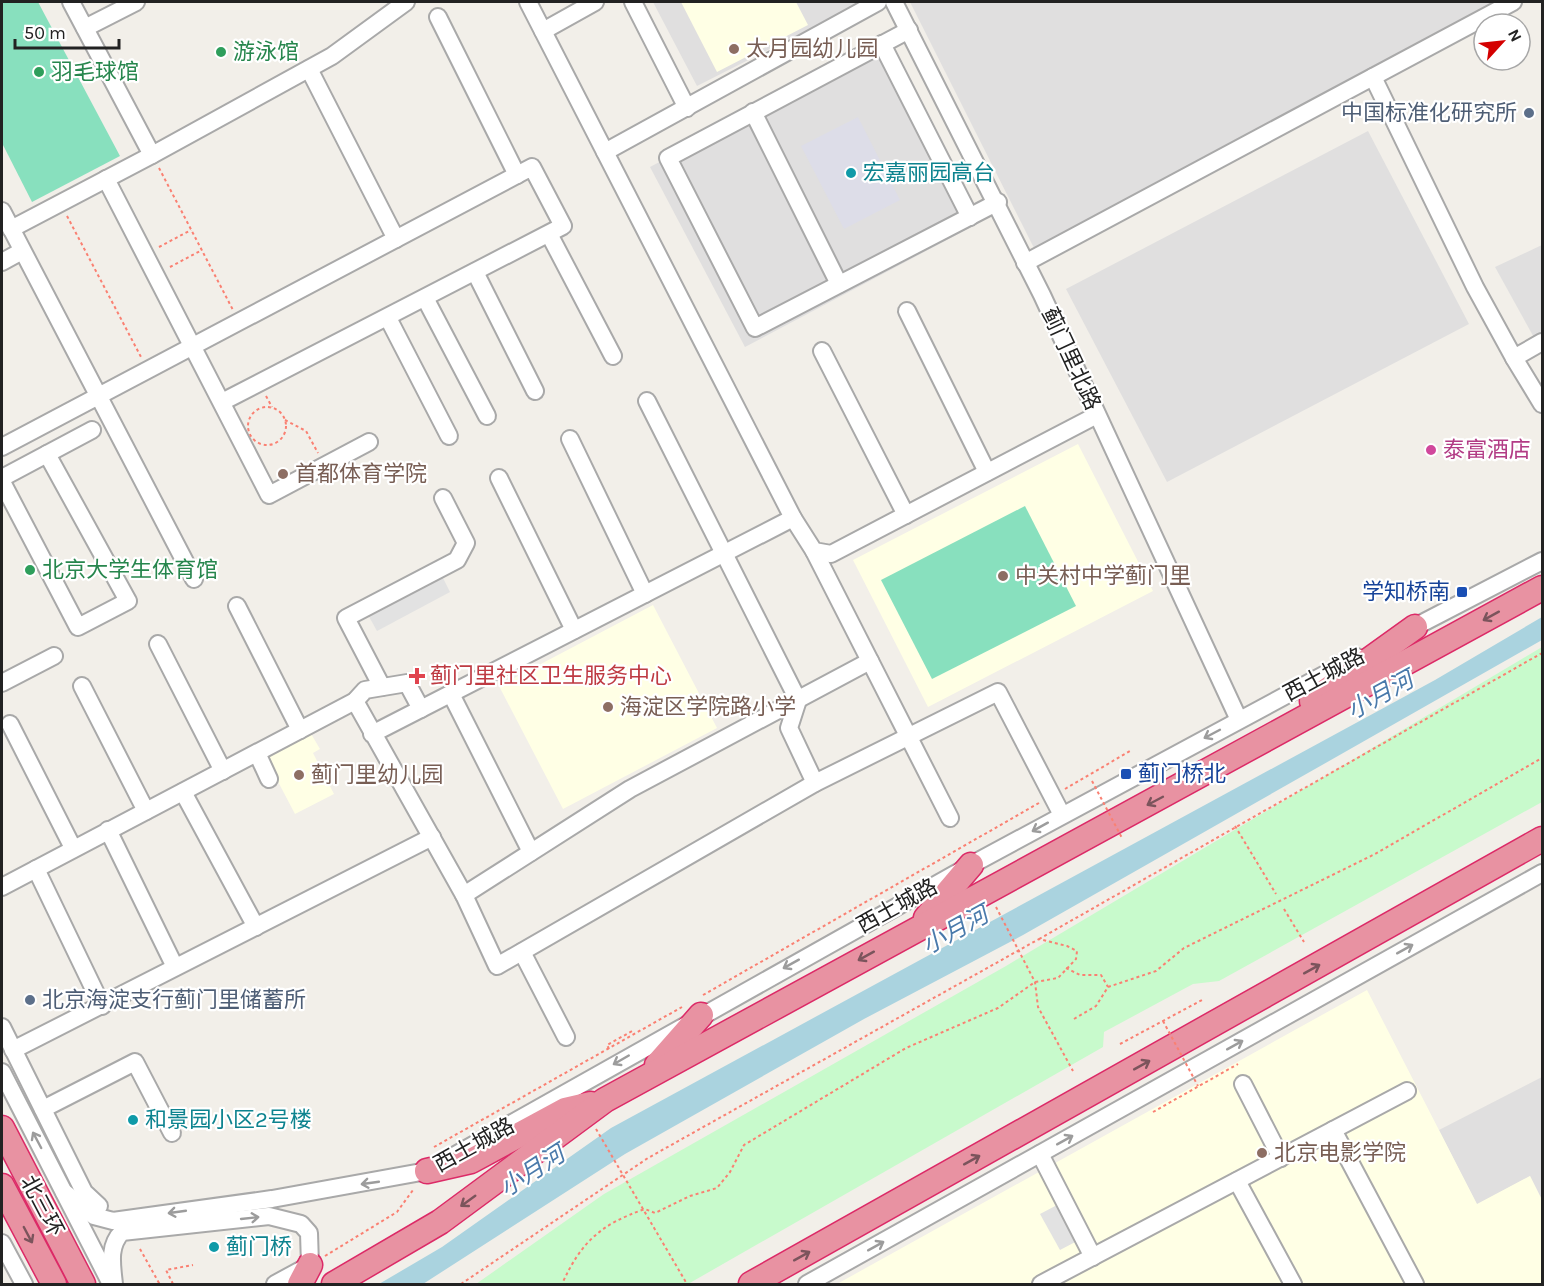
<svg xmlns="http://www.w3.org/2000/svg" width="1544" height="1286" font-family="Karla,'Noto Sans SC',sans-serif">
  <rect width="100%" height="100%" fill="#f2efe9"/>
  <!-- residential -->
  <g fill="#e0dfdf">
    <path d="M653,2H863L697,86Z"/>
    <path d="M910,2H1503L1037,254Z"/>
    <path d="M882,44L977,224L745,347L650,167Z"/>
    <path d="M1368,131L1469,324L1167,482L1066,289Z"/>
    <path d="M1542,245V352L1495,267Z"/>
    <path d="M1542,1077V1200L1530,1176L1477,1205L1439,1130Z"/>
  </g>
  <!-- education -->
  <g fill="#ffffe5">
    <path d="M681,2H796L808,25L717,72Z"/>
    <path d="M1078,444L1153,591L928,707L853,560Z"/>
    <path d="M653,605L717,728L563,809L499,686Z"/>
    <path d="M310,732L320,749L313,753L334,794L295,814L264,755Z"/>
    <path d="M1367,990L1477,1204L1530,1176L1542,1200V1284H837Z"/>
  </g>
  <!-- park -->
  <path fill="#c8facc" d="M1542,647V802L1219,981L1193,984L1104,1032L1103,1047L688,1284H476L604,1194L1006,966Z"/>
  <!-- pitch -->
  <g fill="#88e0be">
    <path d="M2,2H38L120,156L32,202L2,143Z"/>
    <path d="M1025,506L1076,606L932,679L881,580Z"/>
  </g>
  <!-- parking -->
  <g fill="#e2e2e2">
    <path d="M441,574L450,592L377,631L367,613Z"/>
    <path d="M1059,1204L1079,1240L1060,1250L1040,1214Z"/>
  </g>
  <!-- plaza -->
  <path fill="#dddde8" d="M858,117L900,200L844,229L801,146Z"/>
  <!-- water -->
  <path fill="#aad3df" d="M1542,617V640L1023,935L864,1019L625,1154L423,1284H379L442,1247L611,1128L1435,680Z"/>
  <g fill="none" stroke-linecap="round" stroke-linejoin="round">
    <defs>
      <g id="minor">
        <path d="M71,2L152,155"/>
        <path d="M528,2L793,518L814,551L831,554L1097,415"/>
        <path d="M633,2L687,108"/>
        <path d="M894,2L1042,295L1239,720"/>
        <path d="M438,17L517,175"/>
        <path d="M85,28L136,2"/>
        <path d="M909,30L668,158L755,328L998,202"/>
        <path d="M543,31L595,2"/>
        <path d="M882,44L970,217"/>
        <path d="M309,69L396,239"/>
        <path d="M1373,77L1475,287L1514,358"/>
        <path d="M753,112L839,284"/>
        <path d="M605,152L878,2"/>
        <path d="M106,179L269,495L369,442"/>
        <path d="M2,211L194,579"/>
        <path d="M11,229L152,155L332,56L406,2"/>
        <path d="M549,234L613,356"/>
        <path d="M2,262L22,251"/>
        <path d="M1025,263L1513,2"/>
        <path d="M475,272L535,391"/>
        <path d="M425,298L487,416"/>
        <path d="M907,311L987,472"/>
        <path d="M388,318L449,436"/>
        <path d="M1542,342L1514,358L1542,404"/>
        <path d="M822,351L906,515"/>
        <path d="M647,401L798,700L789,728L815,783"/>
        <path d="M570,439L645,594"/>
        <path d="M2,447L532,167L563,226L222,402"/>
        <path d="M2,478L92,430"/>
        <path d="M499,478L574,630"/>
        <path d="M2,482L78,627L128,601L47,454"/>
        <path d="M814,551L950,818"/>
        <path d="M237,606L300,730"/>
        <path d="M1407,631L1542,561"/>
        <path d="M158,644L223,771"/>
        <path d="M2,683L54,656"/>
        <path d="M82,686L146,811"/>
        <path d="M382,687L346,618L457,560L466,543L443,498"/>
        <path d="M451,694L531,852"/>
        <path d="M355,701L464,895L497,966L815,783L998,692L1062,815"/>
        <path d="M10,724L73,848"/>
        <path d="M372,734L793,518"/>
        <path d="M257,753L269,779"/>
        <path d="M183,792L256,927"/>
        <path d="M108,830L175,967"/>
        <path d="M36,869L102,1006"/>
        <path d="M2,887L355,701L365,690L407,683L421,709"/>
        <path d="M464,895L630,789L870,661"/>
        <path d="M522,952L566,1037"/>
        <path d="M2,1027L84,1192L99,1206"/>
        <path d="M13,1050L432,837"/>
        <path d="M2,1072L110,1282"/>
        <path d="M1243,1084L1281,1158"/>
        <path d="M43,1109L135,1062L172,1133"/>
        <path d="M1333,1130L1415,1284"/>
        <path d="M1040,1154L1093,1257"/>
        <path d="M1237,1181L1293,1284"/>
        <path d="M64,1192L94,1216L113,1221L272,1199L427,1171L971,865L1357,657"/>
        <path d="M2,1243L24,1284"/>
        <path d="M114,1284C112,1265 108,1246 122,1232L269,1216L301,1224L309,1233L310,1265L275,1284"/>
        <path d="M807,1284L1542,873"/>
        <path d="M1041,1284L1407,1091"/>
      </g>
      <g id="highway">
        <path d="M1312,701L1415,627"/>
        <path d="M926,918L971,865"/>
        <path d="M657,1065L701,1015"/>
        <path d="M2,1128L83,1284"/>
        <path d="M427,1171L471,1161L565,1110L591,1104"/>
        <path d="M2,1186L54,1284"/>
        <path d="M300,1284L310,1265"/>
        <path d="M334,1284L440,1222L605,1100L1542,588"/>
        <path d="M751,1284L1542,839"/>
      </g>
    </defs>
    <!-- minor casing -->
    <use href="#minor" stroke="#a9a9a9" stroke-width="20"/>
    <!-- highway casing -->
    <use href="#highway" stroke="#dc2a67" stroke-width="27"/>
    <!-- path -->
    <g stroke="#fa8072" stroke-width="2" stroke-dasharray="3 3" stroke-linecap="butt">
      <path d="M159,168L233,310"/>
      <path d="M67,216L141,357"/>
      <path d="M159,247L191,230"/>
      <path d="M170,267L202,250"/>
      <path d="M266,396L272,407"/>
      <circle cx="267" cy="426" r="19"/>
      <path d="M285,420L306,431L318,453"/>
      <path d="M1065,789L1130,751"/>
      <path d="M1235,826L1276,894"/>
      <path d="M996,907L1035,982L1038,1007L1073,1071"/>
      <path d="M1284,909L1304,942"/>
      <path d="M1039,939L1542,653"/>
      <path d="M1066,968L1080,975H1101L1108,987"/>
      <path d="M703,995L1039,803"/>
      <path d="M1074,1019L1096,1006L1108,987L1156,971L1184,948L1375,854L1542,758"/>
      <path d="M1120,1044L1202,1000"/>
      <path d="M609,1049L607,1045L634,1030"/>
      <path d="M1153,1112L1238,1064"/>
      <path d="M596,1129L687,1284"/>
      <path d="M434,1147L682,1007"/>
      <path d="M140,1249L159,1283L157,1284"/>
      <path d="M325,1256L397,1212L413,1190"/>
      <path d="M173,1284L166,1270L193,1265"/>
      <path d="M461,1284L648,1158L1039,939L1067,946L1077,951L1076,959L1058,978L1035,982L998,1008L906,1048L744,1145L730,1172L717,1188L690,1196L655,1213L645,1209C601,1224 581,1242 562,1284"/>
    </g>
    <!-- minor -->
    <use href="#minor" stroke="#fff" stroke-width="16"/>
    <!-- highway -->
    <use href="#highway" stroke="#e892a2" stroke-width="24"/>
    <!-- path-bridge -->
    <g stroke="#fa8072" stroke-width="2" stroke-dasharray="3 3" stroke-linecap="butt">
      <path d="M1092,781L1122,838"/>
      <path d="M1163,1021L1198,1086"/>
    </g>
  </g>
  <!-- one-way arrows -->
  <defs><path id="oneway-shaft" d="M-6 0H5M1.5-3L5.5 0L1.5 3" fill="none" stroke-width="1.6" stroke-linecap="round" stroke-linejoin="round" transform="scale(1.5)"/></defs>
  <g stroke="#7b545c">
    <use href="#oneway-shaft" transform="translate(1491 616) rotate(151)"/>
    <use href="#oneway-shaft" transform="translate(1155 801) rotate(152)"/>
    <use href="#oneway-shaft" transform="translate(866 956) rotate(151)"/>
    <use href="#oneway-shaft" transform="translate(1312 969) rotate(-29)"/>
    <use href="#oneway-shaft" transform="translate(1142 1065) rotate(-29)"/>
    <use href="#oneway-shaft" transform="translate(972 1160) rotate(-29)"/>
    <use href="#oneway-shaft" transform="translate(468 1201) rotate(144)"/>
    <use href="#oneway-shaft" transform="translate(28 1235) rotate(62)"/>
    <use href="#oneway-shaft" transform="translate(802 1256) rotate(-29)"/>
  </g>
  <g stroke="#9c9c9c">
    <use href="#oneway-shaft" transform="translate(1212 734) rotate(152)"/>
    <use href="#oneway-shaft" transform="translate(1040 827) rotate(151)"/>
    <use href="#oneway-shaft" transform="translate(1405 949) rotate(-29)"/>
    <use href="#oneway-shaft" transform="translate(791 964) rotate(151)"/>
    <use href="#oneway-shaft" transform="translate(1235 1045) rotate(-29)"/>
    <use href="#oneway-shaft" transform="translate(621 1060) rotate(150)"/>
    <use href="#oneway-shaft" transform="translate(37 1140) rotate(-118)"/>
    <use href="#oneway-shaft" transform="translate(1065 1140) rotate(-29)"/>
    <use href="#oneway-shaft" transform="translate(370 1183) rotate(172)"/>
    <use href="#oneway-shaft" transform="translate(177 1212) rotate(172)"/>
    <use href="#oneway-shaft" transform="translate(250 1218) rotate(-6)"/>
    <use href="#oneway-shaft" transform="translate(876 1246) rotate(-29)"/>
  </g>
  <!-- markers -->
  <g fill="#8d6e63" stroke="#fff" stroke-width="2">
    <circle cx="734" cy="49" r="6"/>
    <circle cx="283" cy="474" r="6"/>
    <circle cx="1003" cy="576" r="6"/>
    <circle cx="608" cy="707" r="6"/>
    <circle cx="299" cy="775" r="6"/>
    <circle cx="1262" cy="1153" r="6"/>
  </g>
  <g fill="#2e9e5b" stroke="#fff" stroke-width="2">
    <circle cx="221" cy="52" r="6"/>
    <circle cx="39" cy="72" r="6"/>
    <circle cx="30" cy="570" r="6"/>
  </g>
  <g fill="#5c6f8a" stroke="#fff" stroke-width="2">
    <circle cx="1529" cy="113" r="6"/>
    <circle cx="30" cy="1000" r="6"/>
  </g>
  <g fill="#0f9aa8" stroke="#fff" stroke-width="2">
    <circle cx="851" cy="173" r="6"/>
    <circle cx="133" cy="1120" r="6"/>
    <circle cx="214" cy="1247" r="6"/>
  </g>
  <circle fill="#d1479c" stroke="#fff" stroke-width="2" cx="1431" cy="450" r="6"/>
  <g fill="#1a4fb4" stroke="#fff" stroke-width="2">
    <rect x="1456" y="586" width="12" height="12" rx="3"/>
    <rect x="1120" y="768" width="12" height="12" rx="3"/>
  </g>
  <path fill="#e0444e" stroke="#fff" stroke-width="2" d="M414 667h6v6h6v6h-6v6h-6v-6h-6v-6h6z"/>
  <g text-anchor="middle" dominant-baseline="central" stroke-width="4.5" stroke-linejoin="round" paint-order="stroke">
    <!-- education labels -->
    <g font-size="22" fill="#785e54" stroke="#fff" text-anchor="start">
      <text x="746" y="49">太月园幼儿园</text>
      <text x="295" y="474">首都体育学院</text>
      <text x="1015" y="576">中关村中学蓟门里</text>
      <text x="620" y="707">海淀区学院路小学</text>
      <text x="311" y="775">蓟门里幼儿园</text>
      <text x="1274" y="1153">北京电影学院</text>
    </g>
    <!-- leisure labels -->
    <g font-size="22" fill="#27864d" stroke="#fff" text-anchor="start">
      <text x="233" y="52">游泳馆</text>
      <text x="51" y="72">羽毛球馆</text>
      <text x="42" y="570">北京大学生体育馆</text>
    </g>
    <!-- service labels -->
    <g font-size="22" fill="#4e5e75" stroke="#fff" text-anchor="end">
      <text x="1517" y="113">中国标准化研究所</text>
      <text x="42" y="1000" text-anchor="start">北京海淀支行蓟门里储蓄所</text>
    </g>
    <!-- culture labels -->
    <g font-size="22" fill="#0d838f" stroke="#fff" text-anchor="start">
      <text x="863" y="173">宏嘉丽园高台</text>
      <text x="145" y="1120">和景园小区2号楼</text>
      <text x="226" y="1247">蓟门桥</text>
    </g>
    <!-- street labels -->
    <g font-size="22" fill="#222" stroke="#fff">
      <text transform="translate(1071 359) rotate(65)">蓟门里北路</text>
      <text transform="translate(1324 675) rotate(-28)">西土城路</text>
      <text transform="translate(897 906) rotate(-29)">西土城路</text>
      <text transform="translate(474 1145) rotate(-29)">西土城路</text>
      <text transform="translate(42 1206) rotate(62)">北三环</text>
    </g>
    <!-- hotel labels -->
    <g font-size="22" fill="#b23c85" stroke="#fff" text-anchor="start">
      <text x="1443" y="450">泰富酒店</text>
    </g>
    <!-- transit labels -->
    <g font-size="22" fill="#164399" stroke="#fff" text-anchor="end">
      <text x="1450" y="592">学知桥南</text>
      <text x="1138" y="774" text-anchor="start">蓟门桥北</text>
    </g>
    <!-- health labels -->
    <g font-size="22" fill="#be3a42" stroke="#fff" text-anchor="start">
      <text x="430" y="676">蓟门里社区卫生服务中心</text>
    </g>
    <!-- water labels -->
    <g font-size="24" font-style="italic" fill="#4a7aab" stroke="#fff">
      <text transform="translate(1380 695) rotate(-29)">小月河</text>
      <text transform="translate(955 930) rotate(-29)">小月河</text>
      <text transform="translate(532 1171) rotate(-33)">小月河</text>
    </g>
  </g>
  <!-- border -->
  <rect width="1544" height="1286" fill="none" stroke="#222222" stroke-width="6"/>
  <!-- north arrow -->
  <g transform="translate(1502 42) rotate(63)"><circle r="28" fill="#ffffff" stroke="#a7a7a7" stroke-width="1.5"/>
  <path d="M0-4.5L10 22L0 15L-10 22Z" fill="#d40000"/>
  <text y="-9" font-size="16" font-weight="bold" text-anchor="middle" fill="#222222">N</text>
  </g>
  <!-- scale -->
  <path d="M15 39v9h104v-9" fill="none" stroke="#222222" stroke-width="3"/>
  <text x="24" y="39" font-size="18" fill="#222222" stroke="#ffffff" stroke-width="4.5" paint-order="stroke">50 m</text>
</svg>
